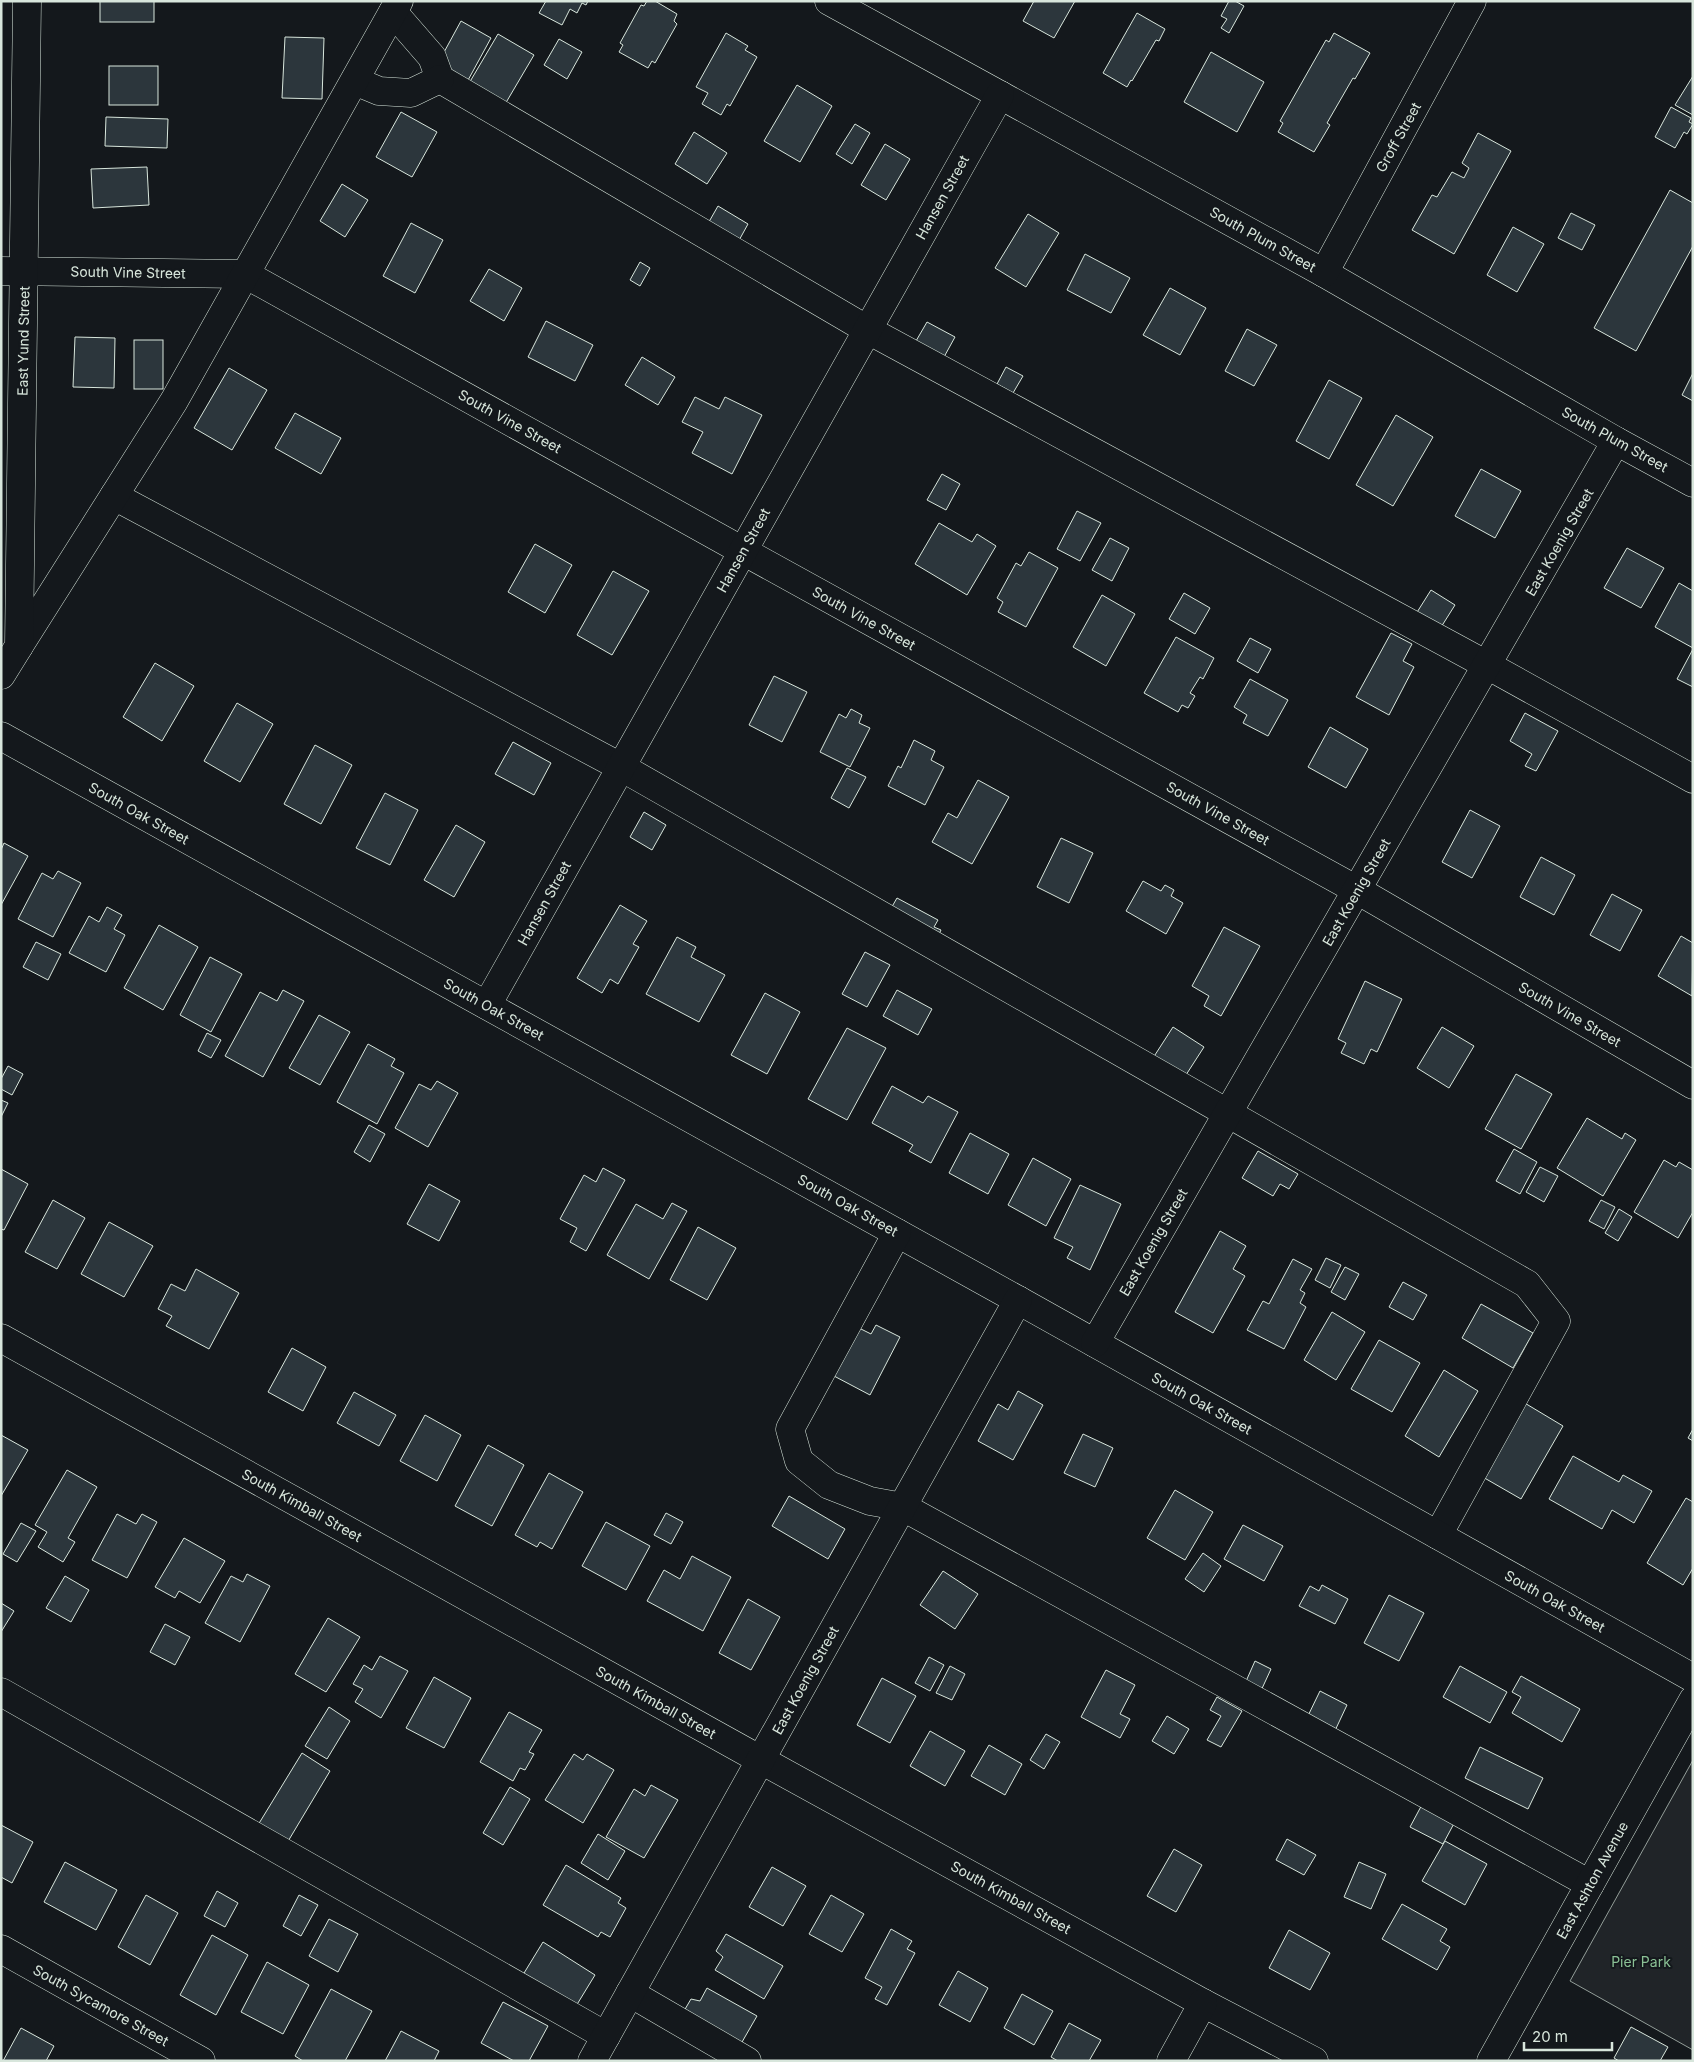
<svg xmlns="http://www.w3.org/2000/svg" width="1694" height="2062" font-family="Inter,sans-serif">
  <rect width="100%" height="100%" fill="#14181c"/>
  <!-- green -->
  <path fill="#202428" stroke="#939e99" d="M1693,1760V2050L1570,1981Z"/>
  <!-- building -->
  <g fill="#2c363c" stroke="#d8e6dc">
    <rect x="100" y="1" width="54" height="21"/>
    <path d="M546,1H588L586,5L582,3L577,13L570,9L562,25L539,13Z"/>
    <path d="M647,1H655L677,14L674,21L677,24L655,63L652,61L648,68L619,52L623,45L620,43L641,5L644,6Z"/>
    <path d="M1034,1H1075L1054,38L1023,21Z"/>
    <path d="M1229,1H1235L1244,6L1229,33L1221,28L1227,19L1221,16Z"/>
    <path d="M1137,13L1165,29L1159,41L1156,40L1132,81L1131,80L1127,87L1103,73Z"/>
    <path d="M461,21L491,38L467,82L437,65Z"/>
    <path d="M726,33L748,46L745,50L757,57L730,106L727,104L721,115L702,104L708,93L696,87Z"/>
    <path d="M1334,33L1370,53L1355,79L1353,78L1327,123L1330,125L1314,152L1278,132L1283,123L1280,121L1326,40L1329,42Z"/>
    <path d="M498,34L534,55L504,106L468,85Z"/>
    <path d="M285,37L324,38L322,99L282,98Z"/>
    <path d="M559,39L582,52L567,79L544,65Z"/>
    <path d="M1211,52L1264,82L1237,132L1184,102Z"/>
    <rect x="109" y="66" width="49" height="39"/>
    <path d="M1693,76V115L1675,105Z"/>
    <path d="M797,85L832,106L800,162L764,141Z"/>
    <path d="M1671,107L1691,118L1689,122L1693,124L1687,134L1684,132L1675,148L1655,137Z"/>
    <path d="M401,112L437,132L412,177L376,157Z"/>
    <path d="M106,117L168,119L167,148L105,146Z"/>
    <path d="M855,124L870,133L852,164L836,154Z"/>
    <path d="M694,132L727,153L707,184L675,164Z"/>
    <path d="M1478,133L1511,151L1454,254L1412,230L1432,195L1437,197L1452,172L1464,178L1469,168L1462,163Z"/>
    <path d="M885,144L910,159L886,200L861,185Z"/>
    <path d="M147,167L149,205L93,208L91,169Z"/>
    <path d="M342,184L368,200L345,237L320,221Z"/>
    <path d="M1670,190L1693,203V246L1636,351L1594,328Z"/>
    <path d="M718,206L748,224L737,244L706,227Z"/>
    <path d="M1571,213L1595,225L1582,250L1558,238Z"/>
    <path d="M1028,214L1059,233L1026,287L995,268Z"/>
    <path d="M411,223L443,240L415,293L383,276Z"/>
    <path d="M1513,227L1544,244L1517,292L1487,275Z"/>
    <path d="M1085,254L1130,278L1111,313L1067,290Z"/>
    <path d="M640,262L650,268L640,286L630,280Z"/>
    <path d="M489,269L522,288L504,321L470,301Z"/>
    <path d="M1170,288L1206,308L1180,355L1143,335Z"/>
    <path d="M546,321L593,345L575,381L528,357Z"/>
    <path d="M927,322L955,337L944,357L916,341Z"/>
    <path d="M1247,329L1277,345L1254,386L1225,371Z"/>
    <path d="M75,337L115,338L114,388L73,387Z"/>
    <rect x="134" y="340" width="29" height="49"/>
    <path d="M642,357L675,377L658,405L625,385Z"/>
    <path d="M1006,367L1023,376L1013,393L997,384Z"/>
    <path d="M229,368L267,390L232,450L194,428Z"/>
    <path d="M1693,373V401L1682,395Z"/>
    <path d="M1329,380L1362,398L1329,459L1296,441Z"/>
    <path d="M695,397L719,409L725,397L762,415L732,474L692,453L703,432L682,422Z"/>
    <path d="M295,413L341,438L321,474L275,448Z"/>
    <path d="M1396,415L1433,437L1393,506L1356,485Z"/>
    <path d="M1481,469L1521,491L1495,538L1455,516Z"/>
    <path d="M942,474L960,484L946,510L927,500Z"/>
    <path d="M1077,511L1101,523L1080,561L1057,549Z"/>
    <path d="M939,523L972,542L977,534L996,546L967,595L915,564Z"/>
    <path d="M1110,538L1129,548L1112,581L1092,570Z"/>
    <path d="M535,544L572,565L545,613L508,592Z"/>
    <path d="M1627,548L1664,568L1641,608L1604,588Z"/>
    <path d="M1029,552L1058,568L1026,627L998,612L1003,602L997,598L1016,563L1021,566Z"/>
    <path d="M613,571L649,591L612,655L577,635Z"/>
    <path d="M1679,583L1693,591V648L1655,627Z"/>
    <path d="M1431,590L1455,605L1438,632L1414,617Z"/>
    <path d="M1184,593L1210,608L1195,634L1169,619Z"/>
    <path d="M1102,595L1135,614L1106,666L1073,647Z"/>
    <path d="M1391,633L1412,644L1403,661L1414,667L1389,715L1356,697Z"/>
    <path d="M1176,637L1214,658L1203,679L1200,677L1190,693L1195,696L1188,708L1182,705L1178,712L1144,693Z"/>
    <path d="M1250,638L1271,649L1258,673L1237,661Z"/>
    <path d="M1693,649V687L1677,679Z"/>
    <path d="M155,663L194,686L162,741L123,717Z"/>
    <path d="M774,676L807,692L782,742L749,725Z"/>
    <path d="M1250,679L1288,700L1268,736L1243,723L1247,715L1234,707Z"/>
    <path d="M237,703L273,724L240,782L204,761Z"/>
    <path d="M851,709L862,715L859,723L870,728L850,767L820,752L839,714L846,718Z"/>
    <path d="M1525,713L1558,731L1536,771L1525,766L1532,754L1510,741Z"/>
    <path d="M1330,727L1368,749L1346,788L1308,767Z"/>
    <path d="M914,740L935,751L931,760L944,767L925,805L888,786L898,766L901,768Z"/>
    <path d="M513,742L551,763L534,795L495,774Z"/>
    <path d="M315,745L352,765L321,824L284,804Z"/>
    <path d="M847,768L866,777L849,808L831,798Z"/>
    <path d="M978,780L1009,797L972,864L932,842L948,813L957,818Z"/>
    <path d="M385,793L418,810L390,865L356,848Z"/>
    <path d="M1470,810L1500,826L1472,878L1442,862Z"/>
    <path d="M644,812L666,825L652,850L630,837Z"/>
    <path d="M456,825L485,842L454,897L424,880Z"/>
    <path d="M1061,838L1093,853L1069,903L1037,887Z"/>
    <path d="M4,843L28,856L1,905V850Z"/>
    <path d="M1541,857L1575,875L1554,915L1520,897Z"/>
    <path d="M58,871L81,883L53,937L18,919L42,873L53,879Z"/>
    <path d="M1143,881L1161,891L1165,885L1174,890L1171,896L1183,903L1166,934L1126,911Z"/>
    <path d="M1612,894L1642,910L1620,951L1590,935Z"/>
    <path d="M897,898L938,920L934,927L941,930L936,940L886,917Z"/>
    <path d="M620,905L647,921L633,944L639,947L618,984L610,979L602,993L577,978Z"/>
    <path d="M107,907L122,915L114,929L125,935L106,972L69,953L89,916L99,922Z"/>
    <path d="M159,925L198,947L163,1010L124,988Z"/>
    <path d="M1224,927L1260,946L1221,1016L1204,1006L1209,996L1192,986Z"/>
    <path d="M1681,936L1693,943L1692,996L1658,976Z"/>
    <path d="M677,937L696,947L691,957L725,975L699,1022L646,994Z"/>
    <path d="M36,942L61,954L48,980L23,967Z"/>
    <path d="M865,952L890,965L867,1007L842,994Z"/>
    <path d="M210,957L242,974L211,1032L180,1015Z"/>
    <path d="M1365,981L1402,999L1377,1052L1371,1049L1364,1064L1341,1053L1346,1043L1338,1039Z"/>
    <path d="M283,990L304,1001L263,1077L225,1056L260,992L277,1001Z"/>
    <path d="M897,990L932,1009L918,1035L883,1016Z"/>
    <path d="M765,993L800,1012L767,1074L731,1055Z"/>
    <path d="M319,1015L350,1032L320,1085L289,1068Z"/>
    <path d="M1173,1027L1204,1047L1184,1078L1153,1058Z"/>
    <path d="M1442,1027L1474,1046L1449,1088L1417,1068Z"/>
    <path d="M847,1028L886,1048L847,1120L808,1099Z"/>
    <path d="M207,1033L221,1040L211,1058L198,1051Z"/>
    <path d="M368,1044L395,1059L391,1066L404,1073L377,1124L337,1102Z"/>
    <path d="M8,1066L23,1074L12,1095L1,1089V1079Z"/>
    <path d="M1516,1074L1552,1094L1521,1149L1485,1129Z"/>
    <path d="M437,1081L458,1093L428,1147L395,1128L419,1084L431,1090Z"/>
    <path d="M892,1086L923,1103L928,1096L958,1112L931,1163L909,1151L913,1145L872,1123Z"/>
    <path d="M1,1100L8,1103L1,1117Z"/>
    <path d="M1587,1118L1622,1139L1625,1133L1636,1140L1603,1196L1557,1168Z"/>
    <path d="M369,1125L385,1134L370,1162L354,1152Z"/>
    <path d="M970,1133L1009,1154L988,1194L949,1173Z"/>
    <path d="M1514,1149L1537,1162L1520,1194L1496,1181Z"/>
    <path d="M1258,1151L1298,1174L1289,1189L1280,1184L1273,1196L1242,1178Z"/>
    <path d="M1033,1158L1071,1179L1046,1226L1008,1205Z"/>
    <path d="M1664,1160L1676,1167L1679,1162L1693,1170V1212L1678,1238L1634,1212Z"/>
    <path d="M1540,1167L1558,1176L1544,1202L1526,1192Z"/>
    <path d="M603,1168L625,1180L586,1251L570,1242L577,1228L560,1219L584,1175L596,1182Z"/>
    <path d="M1,1169L28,1184L4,1230L1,1229Z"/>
    <path d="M429,1184L460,1201L439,1241L407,1224Z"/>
    <path d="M1080,1185L1121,1204L1090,1270L1067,1258L1073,1247L1054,1238Z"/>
    <path d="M53,1200L85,1218L57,1269L25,1252Z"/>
    <path d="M1601,1200L1615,1207L1604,1229L1589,1221Z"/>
    <path d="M672,1203L687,1211L649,1279L607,1255L636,1204L663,1219Z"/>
    <path d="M1619,1209L1632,1217L1618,1241L1605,1233Z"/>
    <path d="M109,1222L153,1246L124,1297L81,1274Z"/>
    <path d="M698,1227L736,1248L707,1300L670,1280Z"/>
    <path d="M1220,1231L1246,1246L1233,1269L1245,1276L1213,1333L1175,1312Z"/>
    <path d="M1326,1258L1341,1265L1330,1288L1315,1280Z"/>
    <path d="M1293,1259L1312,1269L1300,1290L1305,1293L1300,1303L1306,1307L1284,1349L1247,1330L1263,1301L1269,1304Z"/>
    <path d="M1345,1267L1359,1274L1345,1300L1331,1292Z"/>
    <path d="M196,1269L239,1293L209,1349L166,1326L172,1316L158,1309L171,1284L185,1291Z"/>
    <path d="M1403,1282L1427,1295L1413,1320L1389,1307Z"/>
    <path d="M1481,1304L1533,1333L1513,1368L1462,1338Z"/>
    <path d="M1332,1312L1365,1332L1336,1380L1304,1360Z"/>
    <path d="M876,1325L900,1337L870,1395L834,1376L859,1328L871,1334Z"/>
    <path d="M1379,1340L1420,1363L1392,1412L1351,1389Z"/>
    <path d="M292,1348L326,1367L303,1411L268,1392Z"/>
    <path d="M1444,1370L1478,1391L1439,1457L1405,1436Z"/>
    <path d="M1018,1391L1043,1405L1013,1460L978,1441L998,1404L1008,1410Z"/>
    <path d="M354,1392L396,1415L379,1446L337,1423Z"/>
    <path d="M1523,1402L1563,1426L1521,1499L1481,1476Z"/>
    <path d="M425,1415L461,1435L437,1481L400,1461Z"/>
    <path d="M1693,1429V1441L1688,1438Z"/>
    <path d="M1083,1434L1113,1448L1095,1487L1064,1473Z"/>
    <path d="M1,1435L28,1450L1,1496Z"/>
    <path d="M488,1445L524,1465L492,1526L455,1506Z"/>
    <path d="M1573,1456L1619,1482L1623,1475L1652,1491L1634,1523L1612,1510L1602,1529L1549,1499Z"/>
    <path d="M67,1470L97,1487L68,1538L75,1542L63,1562L38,1547L47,1532L35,1525Z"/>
    <path d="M549,1473L583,1492L552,1549L540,1542L537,1547L515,1535Z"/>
    <path d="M1175,1490L1213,1512L1185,1560L1147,1538Z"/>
    <path d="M789,1496L845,1529L828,1559L772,1526Z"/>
    <path d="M1686,1498L1693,1502V1568L1683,1585L1647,1563Z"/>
    <path d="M666,1513L683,1522L671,1544L654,1535Z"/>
    <path d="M117,1514L136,1524L142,1514L157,1522L127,1578L92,1560Z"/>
    <path d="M606,1522L650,1546L626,1590L582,1566Z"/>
    <path d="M21,1523L36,1531L17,1562L3,1554Z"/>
    <path d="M1243,1525L1283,1546L1264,1581L1224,1559Z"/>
    <path d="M184,1538L225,1561L200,1603L179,1591L175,1598L155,1587Z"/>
    <path d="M1203,1553L1221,1566L1204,1592L1185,1579Z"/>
    <path d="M692,1556L731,1577L703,1631L647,1601L664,1570L680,1579Z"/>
    <path d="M943,1571L978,1594L955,1629L920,1605Z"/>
    <path d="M247,1574L270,1586L240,1642L205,1623L231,1576L243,1582Z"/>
    <path d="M65,1576L89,1590L71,1622L46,1608Z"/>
    <path d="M1322,1585L1348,1599L1335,1624L1299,1606L1310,1586L1319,1591Z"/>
    <path d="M1389,1595L1424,1613L1399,1661L1364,1643Z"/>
    <path d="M748,1599L780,1617L751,1670L719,1653Z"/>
    <path d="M1,1603L14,1611L1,1632Z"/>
    <path d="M328,1618L360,1637L326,1692L295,1674Z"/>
    <path d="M165,1624L190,1637L175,1665L150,1652Z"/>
    <path d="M380,1656L408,1671L381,1718L355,1702L363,1689L353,1684L364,1665L372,1670Z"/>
    <path d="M929,1657L944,1665L930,1691L915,1683Z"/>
    <path d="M1255,1661L1271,1669L1259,1695L1243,1688Z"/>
    <path d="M950,1666L965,1674L952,1700L936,1693Z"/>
    <path d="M1460,1666L1507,1692L1490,1723L1443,1697Z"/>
    <path d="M1106,1670L1135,1685L1120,1714L1130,1719L1120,1738L1081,1717Z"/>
    <path d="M1521,1676L1580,1709L1562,1742L1512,1713L1521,1697L1512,1692Z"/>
    <path d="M434,1677L471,1698L444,1748L406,1728Z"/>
    <path d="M882,1678L916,1696L890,1743L857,1725Z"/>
    <path d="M1320,1691L1347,1705L1332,1737L1304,1724Z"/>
    <path d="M1217,1697L1242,1711L1221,1747L1207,1740L1221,1716L1210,1710Z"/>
    <path d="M329,1707L350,1721L327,1759L305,1746Z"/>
    <path d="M509,1712L542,1730L529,1752L534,1754L525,1770L520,1768L513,1781L480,1762Z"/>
    <path d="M1167,1716L1189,1729L1174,1754L1152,1741Z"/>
    <path d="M930,1731L965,1751L945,1786L910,1766Z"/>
    <path d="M1046,1734L1060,1742L1044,1769L1030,1760Z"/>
    <path d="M989,1745L1022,1764L1005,1795L971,1776Z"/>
    <path d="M1480,1747L1543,1778L1528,1809L1465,1778Z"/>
    <path d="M302,1753L330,1771L287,1843L258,1825Z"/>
    <path d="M574,1754L583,1760L587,1754L614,1770L583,1823L545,1800Z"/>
    <path d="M651,1785L678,1800L644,1858L606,1837L634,1789L645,1796Z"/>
    <path d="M510,1787L530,1799L503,1845L483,1833Z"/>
    <path d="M1425,1799L1458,1816L1443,1844L1410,1827Z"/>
    <path d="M1,1825L33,1842L12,1883L1,1877Z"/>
    <path d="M598,1834L625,1851L608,1880L581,1863Z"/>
    <path d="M1287,1839L1316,1855L1304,1875L1276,1860Z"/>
    <path d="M1445,1841L1487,1864L1465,1905L1422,1881Z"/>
    <path d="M1174,1849L1202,1865L1176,1912L1147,1896Z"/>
    <path d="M65,1862L117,1890L96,1930L44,1902Z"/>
    <path d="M1359,1862L1386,1874L1371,1909L1344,1897Z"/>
    <path d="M566,1865L621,1898L618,1903L626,1908L610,1937L601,1932L598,1937L543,1905Z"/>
    <path d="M772,1867L806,1886L783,1926L749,1907Z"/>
    <path d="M217,1891L238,1903L225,1927L204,1916Z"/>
    <path d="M146,1895L178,1913L150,1965L118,1947Z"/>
    <path d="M299,1895L318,1905L301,1936L283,1926Z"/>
    <path d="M831,1895L864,1914L842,1952L809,1934Z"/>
    <path d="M1402,1904L1447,1929L1440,1941L1450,1947L1437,1970L1382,1939Z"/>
    <path d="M329,1919L358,1934L338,1972L309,1956Z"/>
    <path d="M891,1929L912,1941L907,1949L915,1953L887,2005L875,1999L882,1987L865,1978Z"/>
    <path d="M1289,1930L1330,1953L1310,1990L1269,1968Z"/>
    <path d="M726,1934L783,1966L764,1999L715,1970L723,1957L716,1951Z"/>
    <path d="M212,1935L248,1955L216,2015L180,1995Z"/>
    <path d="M543,1942L595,1975L573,2011L521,1978Z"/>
    <path d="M267,1962L309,1985L283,2034L241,2012Z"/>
    <path d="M958,1971L988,1988L970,2022L939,2005Z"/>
    <path d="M707,1988L757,2016L738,2049L681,2016L691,1999L700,2001Z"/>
    <path d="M331,1989L372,2011L345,2061H303L295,2056Z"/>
    <path d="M1022,1994L1053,2011L1034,2045L1004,2028Z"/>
    <path d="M503,2002L548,2026L529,2061H514L481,2043Z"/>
    <path d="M1069,2023L1101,2040L1089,2061H1058L1051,2057Z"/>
    <path d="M1631,2027L1668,2047L1660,2061H1619L1614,2058Z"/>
    <path d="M21,2028L54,2046L46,2061H3Z"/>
    <path d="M401,2031L439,2051L434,2061H385Z"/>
  </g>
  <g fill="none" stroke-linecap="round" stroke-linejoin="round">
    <defs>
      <g id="minor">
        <path d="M829,1L1324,273L1616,441L1693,483"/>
        <path d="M393,12L432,57L440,79L868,330L1487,665L1693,779"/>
        <path d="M355,81L379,91L411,93L440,79"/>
        <path d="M1,271L245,274L743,551L1357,890L1693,1085"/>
        <path d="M1324,273L1472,1"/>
        <path d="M114,496L621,767L1527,1284L1556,1321L1438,1535"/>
        <path d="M19,646L174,401L399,1"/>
        <path d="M1,675L19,646L27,1"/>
        <path d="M1,736L1018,1300L1693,1678"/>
        <path d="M487,1005L1000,95"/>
        <path d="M897,1233L790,1429L799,1461L829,1485L870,1501L903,1507L1590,1884"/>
        <path d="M1,1338L761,1760L1203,2003L1314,2061"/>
        <path d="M1095,1343L1616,441"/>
        <path d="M1,1692L606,2036"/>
        <path d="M1,1949L201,2061"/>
        <path d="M630,1993L747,2061"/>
        <path d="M592,2061L1018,1300"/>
        <path d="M1171,2061L1203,2003"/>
        <path d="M1491,2061L1693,1700"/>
      </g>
    </defs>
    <!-- minor casing -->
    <use href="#minor" stroke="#d8e6dc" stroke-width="29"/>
    <!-- minor -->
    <use href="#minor" stroke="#14181c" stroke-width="28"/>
  </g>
  <g text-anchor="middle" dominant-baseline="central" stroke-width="4" stroke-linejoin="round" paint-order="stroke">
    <!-- street labels -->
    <g font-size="14" fill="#d8e6dc" stroke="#14181c">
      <text transform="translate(1398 137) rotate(-61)">Groff Street</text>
      <text transform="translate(942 197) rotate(-61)">Hansen Street</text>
      <text transform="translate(1263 239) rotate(29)">South Plum Street</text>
      <text transform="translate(128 272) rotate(1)">South Vine Street</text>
      <text transform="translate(23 341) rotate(-89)">East Yund Street</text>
      <text transform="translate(510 421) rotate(29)">South Vine Street</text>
      <text transform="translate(1615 439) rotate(29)">South Plum Street</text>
      <text transform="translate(1559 542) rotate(-60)">East Koenig Street</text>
      <text transform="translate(743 550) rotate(-61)">Hansen Street</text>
      <text transform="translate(864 618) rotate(29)">South Vine Street</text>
      <text transform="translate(139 813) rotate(29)">South Oak Street</text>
      <text transform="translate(1218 813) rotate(29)">South Vine Street</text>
      <text transform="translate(1356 892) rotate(-60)">East Koenig Street</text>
      <text transform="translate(544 903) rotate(-61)">Hansen Street</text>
      <text transform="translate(494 1009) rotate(29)">South Oak Street</text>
      <text transform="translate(1570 1014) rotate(30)">South Vine Street</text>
      <text transform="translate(848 1205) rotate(29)">South Oak Street</text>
      <text transform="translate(1153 1242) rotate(-60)">East Koenig Street</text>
      <text transform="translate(1202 1403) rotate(29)">South Oak Street</text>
      <text transform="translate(302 1505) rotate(29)">South Kimball Street</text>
      <text transform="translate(1555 1601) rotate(29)">South Oak Street</text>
      <text transform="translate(805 1680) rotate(-61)">East Koenig Street</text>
      <text transform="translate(656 1702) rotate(29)">South Kimball Street</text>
      <text transform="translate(1592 1880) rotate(-61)">East Ashton Avenue</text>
      <text transform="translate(1011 1897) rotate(29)">South Kimball Street</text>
      <text transform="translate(101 2005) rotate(29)">South Sycamore Street</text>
    </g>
    <!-- park labels -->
    <g font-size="14" fill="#8ac095" stroke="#14181c">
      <text x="1641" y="1961">Pier Park</text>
    </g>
  </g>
  <!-- border -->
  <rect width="1694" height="2062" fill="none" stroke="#d8e6dc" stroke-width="5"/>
  <!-- scale -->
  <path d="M1524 2042v8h88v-8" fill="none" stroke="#d8e6dc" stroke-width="2.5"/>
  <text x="1532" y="2042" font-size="15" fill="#d8e6dc" stroke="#14181c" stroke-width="4" paint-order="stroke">20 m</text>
</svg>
